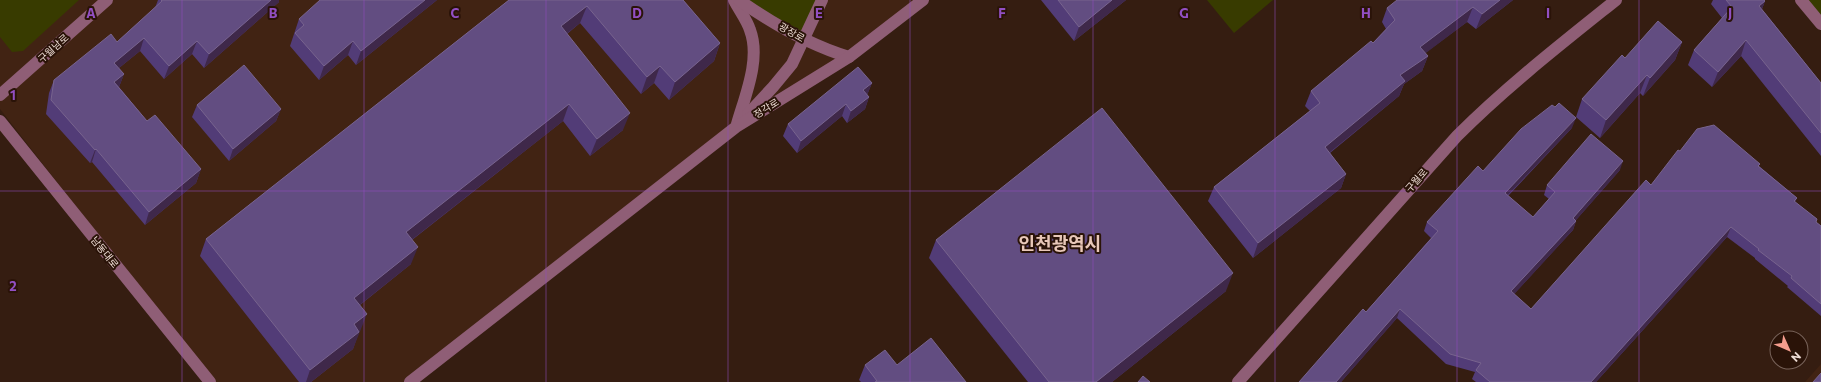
<svg xmlns="http://www.w3.org/2000/svg" width="1821" height="382" font-family="Commissioner,'Noto Sans KR',sans-serif">
  <rect width="100%" height="100%" fill="#351d11"/>
  <!-- built -->
  <g fill="#412313">
    <path d="M0,0H923L736,127L410,382H213L0,109Z"/>
    <path d="M1821,364V382H1805Z"/>
  </g>
  <!-- green -->
  <g fill="#383b00">
    <path d="M0,0H79L23,51L12,52L0,37Z"/>
    <path d="M740,0H822L804,40Z"/>
    <path d="M1207,0H1273L1234,33Z"/>
    <path d="M1802,0H1821V23Z"/>
  </g>
  <g fill="none" stroke-linecap="round" stroke-linejoin="round">
    <!-- secondary -->
    <g stroke="#8f5e76" stroke-width="12">
      <path d="M734,0C739,10 747,20 750,30C761,59 745,96 737,124"/>
      <path d="M739,0C773,24 809,45 849,57"/>
      <path d="M1801,0L1821,24"/>
      <path d="M0,95L107,0"/>
      <path d="M748,114L773,87L792,64L822,0"/>
      <path d="M0,121L210,382"/>
      <path d="M410,382L736,127L849,57L923,0"/>
      <path d="M1238,382L1457,136C1506,87 1561,44 1616,0"/>
    </g>
  </g>
  <!-- wall -->
  <g fill="#523c77">
    <path d="M158,0H279V2L204,68L192,54L164,79L140,51L119,68L124,74L119,87L147,121L201,169L196,183L145,225L92,162L90,163L46,114L49,93L54,80L117,42L155,8Z"/>
    <path d="M437,0L356,65L348,55L319,80L290,46L299,19Z"/>
    <path d="M509,0H683L720,43L714,61L669,100L654,83L641,94L580,23L567,34L623,130L590,156L563,121L412,240L411,264L360,305V331L359,332L353,349L311,382H299L200,256L206,239Z"/>
    <path d="M1041,0H1126L1074,41Z"/>
    <path d="M1513,0L1476,29L1467,22L1425,53L1428,56L1422,71L1404,84L1399,96L1330,153L1346,174L1341,188L1253,258L1208,201L1214,187L1310,111L1305,106L1311,91L1373,43L1386,29L1382,22L1387,8Z"/>
    <path d="M1713,0H1764L1765,1L1762,9L1821,83V156L1741,56L1712,87L1688,65L1694,50L1722,18L1711,4Z"/>
    <path d="M1682,42L1675,60L1643,96L1640,93L1600,138L1576,117L1582,99L1625,58Z"/>
    <path d="M872,83L867,95L869,97L865,109L847,123L842,116L797,153L783,136L788,124Z"/>
    <path d="M197,105L281,109L276,121L229,161L192,117Z"/>
    <path d="M1572,128L1508,196L1533,217L1549,199L1544,195L1547,185L1620,170L1576,220V221L1573,230L1514,294L1531,309L1651,185L1680,151L1759,166L1797,198L1795,202L1817,219L1816,222L1821,226V316L1787,287L1788,286L1755,259V258L1727,237L1596,382H1476L1472,379L1475,372L1446,364L1397,318L1341,382H1299L1366,312L1431,238L1424,231L1427,222L1483,171Z"/>
    <path d="M936,240L1226,291L1112,382H1028L929,258Z"/>
    <path d="M865,365H897L966,382H861L859,380Z"/>
  </g>
  <!-- shaded-wall -->
  <g fill="#3f284a">
    <path d="M271,0H279V2L204,68L209,54Z"/>
    <path d="M425,0H437L356,65L361,51Z"/>
    <path d="M1112,0H1126L1074,41L1079,27Z"/>
    <path d="M1500,0H1513L1476,29L1482,14Z"/>
    <path d="M1765,1L1759,17V6Z"/>
    <path d="M587,6L580,23L555,43L561,26Z"/>
    <path d="M1473,7L1467,22L1414,62L1420,47Z"/>
    <path d="M144,38L140,51L109,76L114,63Z"/>
    <path d="M1746,40L1741,56L1712,87L1718,72Z"/>
    <path d="M197,41L192,54L164,79L169,66Z"/>
    <path d="M353,41L348,55L319,80L324,66Z"/>
    <path d="M1682,42L1675,60L1643,96L1650,78Z"/>
    <path d="M720,43L714,61L669,100L675,82Z"/>
    <path d="M1428,56L1422,71L1404,84L1399,96L1319,161L1325,147L1400,75Z"/>
    <path d="M660,66L654,83L641,94L647,77Z"/>
    <path d="M124,74L119,87L114,82Z"/>
    <path d="M1647,75L1640,93L1600,138L1606,120Z"/>
    <path d="M872,83L867,95L863,90Z"/>
    <path d="M869,97L865,109L847,123L851,111Z"/>
    <path d="M569,104L563,121L400,249L406,232Z"/>
    <path d="M846,104L842,116L797,153L801,141Z"/>
    <path d="M281,109L276,121L229,161L233,149Z"/>
    <path d="M630,113L623,130L590,156L597,139Z"/>
    <path d="M1576,118L1572,128L1501,202L1505,193Z"/>
    <path d="M96,149L92,162L90,163L95,150Z"/>
    <path d="M1623,161L1620,170L1570,227L1573,218Z"/>
    <path d="M201,169L196,183L145,225L149,212Z"/>
    <path d="M1346,174L1341,188L1253,258L1258,243Z"/>
    <path d="M1576,221L1573,230L1508,301L1511,291Z"/>
    <path d="M1731,227L1727,237L1596,382H1591Z"/>
    <path d="M418,247L411,264L347,315L354,298Z"/>
    <path d="M1233,273L1226,291L1112,382H1096Z"/>
    <path d="M1400,309L1397,318L1341,382H1336Z"/>
    <path d="M367,314L353,349L311,382H306L310,370L354,324Z"/>
  </g>
  <!-- building -->
  <g fill="#624d81" stroke="#78648e">
    <path d="M161,0H271L209,54L197,41L169,66L144,38L114,63L124,74L114,82L147,121L155,115L201,169L149,212L96,149L95,150L51,100L54,80L111,34L117,42L162,1Z"/>
    <path d="M320,0H425L361,51L353,41L324,66L295,33L304,25L299,19Z"/>
    <path d="M509,0H683L720,43L675,82L660,66L647,77L587,6L561,26L630,113L597,139L569,104L406,232L418,247L354,298L367,314L354,324L359,332L310,370L206,239Z"/>
    <path d="M1058,0H1112L1079,27Z"/>
    <path d="M1397,0H1500L1482,14L1473,7L1420,47L1428,56L1400,75L1405,81L1325,147L1346,174L1258,243L1214,187L1320,103L1311,91L1371,41L1373,43L1395,20L1387,8Z"/>
    <path d="M1726,0H1764L1765,1L1759,6L1821,83V133L1746,40L1718,72L1694,50L1732,7Z"/>
    <path d="M1658,21L1682,42L1650,78L1647,75L1606,120L1582,99L1622,55L1625,58Z"/>
    <path d="M244,65L281,109L233,149L197,105Z"/>
    <path d="M858,67L872,83L863,90L869,97L851,111L846,104L801,141L788,124Z"/>
    <path d="M1559,103L1576,118L1505,193L1533,217L1555,192L1547,185L1591,134L1623,161L1573,218L1576,221L1511,291L1531,309L1646,180L1651,185L1678,150L1680,151L1697,129L1714,125L1760,164L1758,166L1797,198L1794,201L1817,219L1816,222L1821,226V304L1791,278L1792,276L1758,250L1759,249L1731,227L1591,382H1490L1476,370L1481,363L1450,354L1400,309L1336,382H1299L1363,309L1366,312L1438,231L1427,222L1478,166L1483,171L1521,129L1552,105L1555,107Z"/>
    <path d="M1102,108L1233,273L1096,382H1049L936,240Z"/>
    <path d="M931,338L966,382H875L877,381L865,365L885,350L897,365Z"/>
    <path d="M1821,373V382H1813Z"/>
    <path d="M1143,376L1150,382H1138Z"/>
  </g>
  <!-- grid -->
  <path fill="none" stroke="#924fc3" stroke-width="1" stroke-opacity="0.55" d="M182,0V382M364,0V382M546,0V382M728,0V382M910,0V382M1093,0V382M1275,0V382M1457,0V382M1639,0V382M0,191H1821"/>
  <g text-anchor="middle" dominant-baseline="central" stroke-width="4" stroke-linejoin="round" paint-order="stroke">
    <!-- street labels -->
    <g font-size="10" fill="#eddcd5" stroke="#2a1308">
      <text transform="translate(792 32) rotate(30)">광장로</text>
      <text transform="translate(53 48) rotate(-42)">구월남로</text>
      <text transform="translate(766 108) rotate(-32)">정각로</text>
      <text transform="translate(1416 180) rotate(-49)">구월로</text>
      <text transform="translate(105 252) rotate(51)">남동대로</text>
    </g>
    <!-- town labels -->
    <g font-size="18" font-weight="bold" fill="#e9c8b9" stroke="#2a1308">
      <text x="1060" y="243">인천광역시</text>
    </g>
  </g>
  <g font-size="13" text-anchor="middle" font-weight="bold" fill="#924fc3" stroke="#2a1308" stroke-width="4" stroke-linejoin="round" paint-order="stroke">
    <text x="91" y="18">A</text>
    <text x="273" y="18">B</text>
    <text x="455" y="18">C</text>
    <text x="637" y="18">D</text>
    <text x="819" y="18">E</text>
    <text x="1002" y="18">F</text>
    <text x="1184" y="18">G</text>
    <text x="1366" y="18">H</text>
    <text x="1548" y="18">I</text>
    <text x="1730" y="18">J</text>
    <text x="13" y="100">1</text>
    <text x="13" y="291">2</text>
  </g>
  <!-- north arrow -->
  <g transform="translate(1789 350) rotate(135)"><circle r="19" fill="#2a1308" stroke="#78635a"/>
  <path d="M0-3L7 15L0 10L-7 15Z" fill="#f49d8d"/>
  <text y="-6" font-size="11" font-weight="bold" text-anchor="middle" fill="#eddcd5">N</text>
  </g>
</svg>
